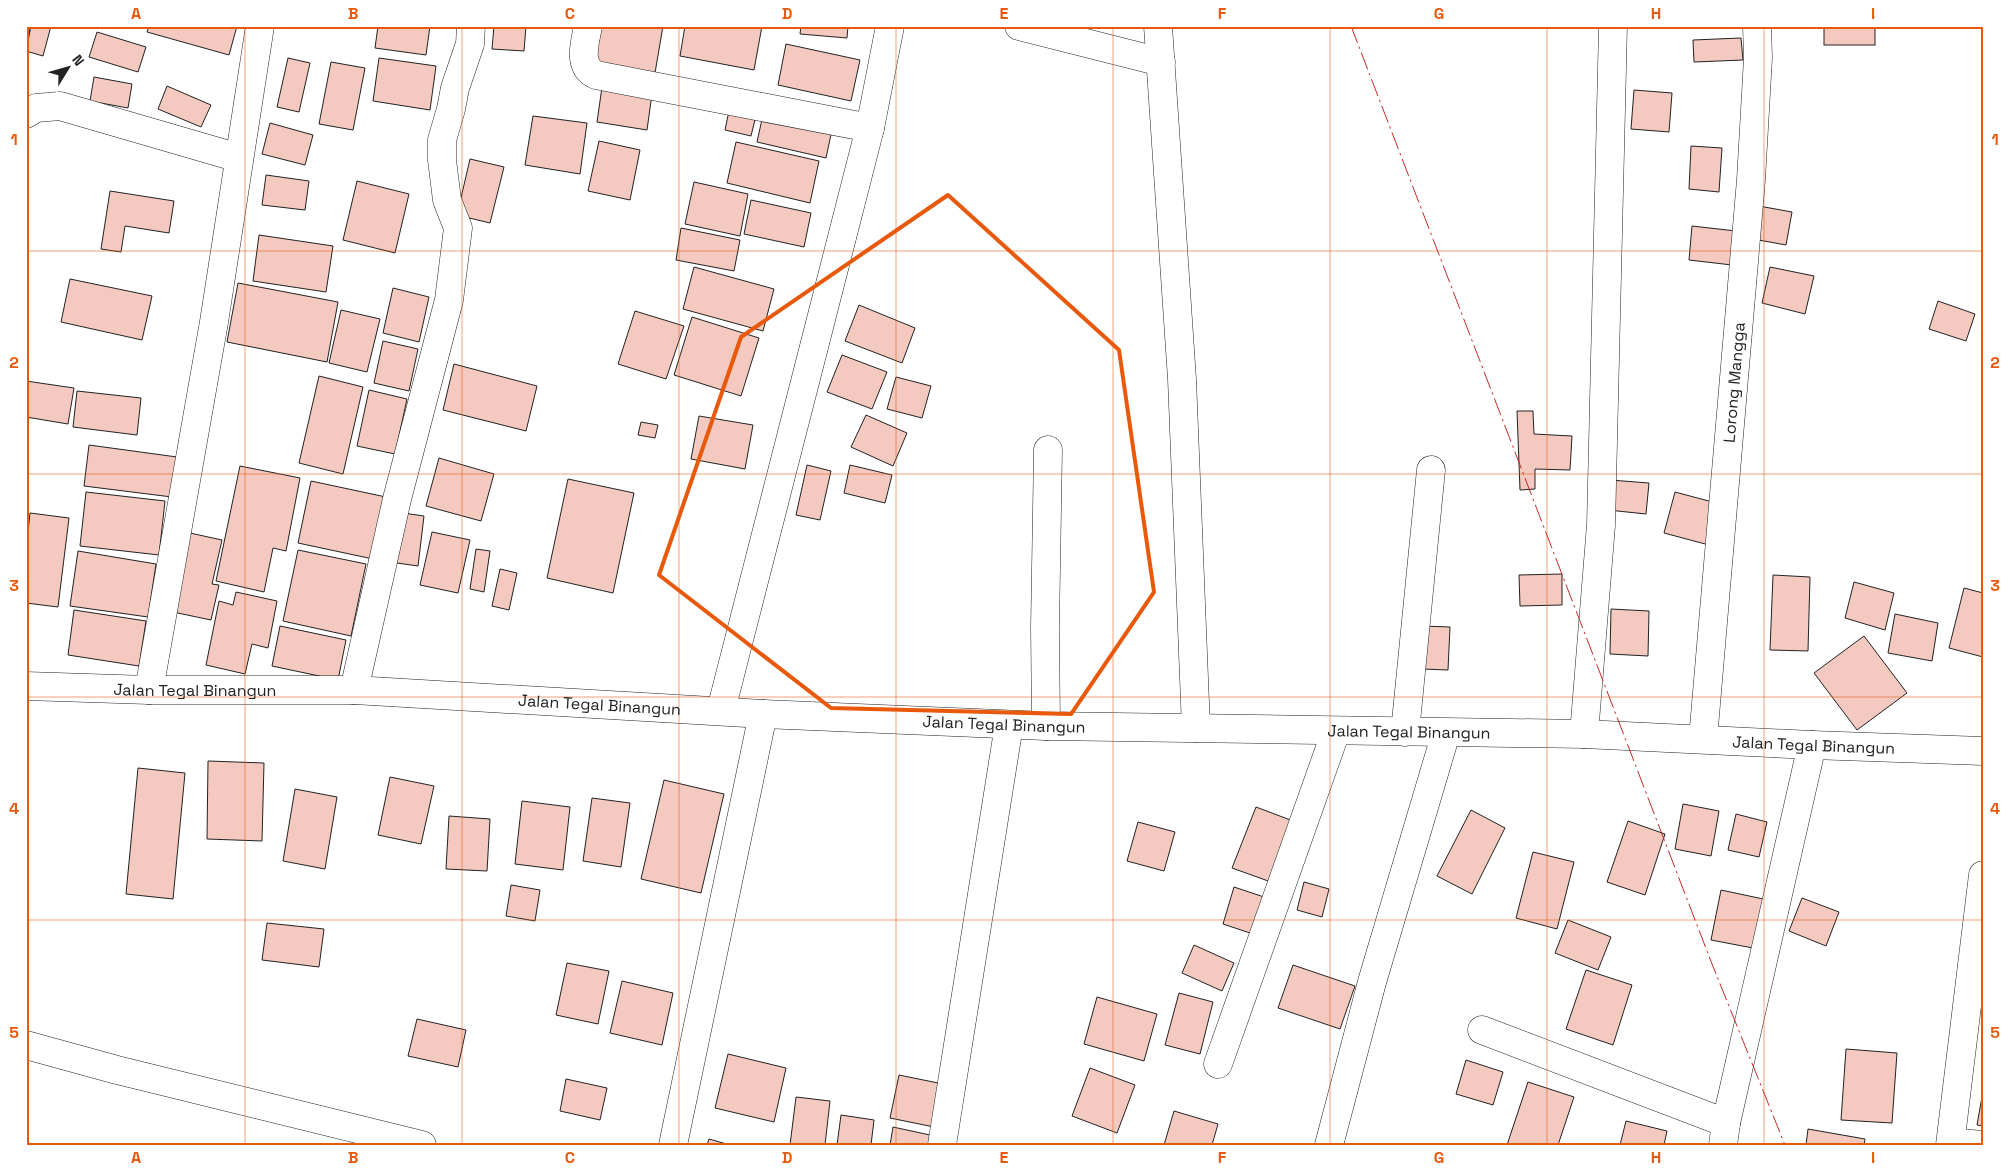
<svg xmlns="http://www.w3.org/2000/svg" width="2009" height="1171" font-family="'Space Grotesk',sans-serif">
  <rect width="100%" height="100%" fill="#fff"/>
  <!-- building -->
  <g fill="#f3c9c0" stroke="#222">
    <path d="M26,26H31L26,44Z"/>
    <path d="M31,26H51L43,56L26,51Z"/>
    <path d="M149,26H237L229,55L147,32Z"/>
    <path d="M378,26H430L426,55L375,48Z"/>
    <path d="M494,26H526L524,51L492,49Z"/>
    <path d="M592,26H663L655,73L587,61Z"/>
    <path d="M685,26H762L754,70L680,56Z"/>
    <path d="M801,26H848L847,38L800,34Z"/>
    <rect x="1824" y="26" width="51" height="19"/>
    <path d="M97,32L146,47L138,72L89,57Z"/>
    <path d="M1741,38L1743,60L1694,62L1693,40Z"/>
    <path d="M786,44L860,60L851,101L778,85Z"/>
    <path d="M288,58L310,63L299,112L277,107Z"/>
    <path d="M379,58L436,66L430,110L373,101Z"/>
    <path d="M331,62L365,68L353,130L319,124Z"/>
    <path d="M94,77L132,84L128,108L90,101Z"/>
    <path d="M167,86L211,105L201,127L158,109Z"/>
    <path d="M602,87L652,94L647,130L597,122Z"/>
    <path d="M1634,90L1672,93L1669,132L1631,129Z"/>
    <path d="M731,101L758,107L751,136L725,130Z"/>
    <path d="M764,110L833,125L826,158L757,142Z"/>
    <path d="M533,116L587,123L580,174L525,165Z"/>
    <path d="M270,123L313,135L305,165L262,154Z"/>
    <path d="M599,141L640,150L630,200L588,191Z"/>
    <path d="M736,142L819,161L810,203L727,183Z"/>
    <path d="M1691,146L1722,148L1719,192L1689,189Z"/>
    <path d="M470,159L504,167L490,223L457,215Z"/>
    <path d="M266,175L309,181L305,210L262,205Z"/>
    <path d="M357,181L409,194L395,253L343,240Z"/>
    <path d="M694,182L748,194L740,236L685,224Z"/>
    <path d="M110,191L174,201L169,233L125,226L121,252L101,249Z"/>
    <path d="M751,200L811,213L804,247L744,234Z"/>
    <path d="M1759,206L1792,212L1786,245L1753,239Z"/>
    <path d="M1692,226L1736,231L1732,265L1689,260Z"/>
    <path d="M681,228L740,240L734,271L676,260Z"/>
    <path d="M259,235L333,246L326,292L253,281Z"/>
    <path d="M694,267L774,289L763,331L683,309Z"/>
    <path d="M1770,267L1814,276L1805,314L1762,303Z"/>
    <path d="M70,279L152,296L142,340L61,322Z"/>
    <path d="M238,283L338,302L327,362L227,342Z"/>
    <path d="M393,288L429,297L419,342L383,333Z"/>
    <path d="M1938,301L1975,314L1966,341L1929,329Z"/>
    <path d="M859,305L915,328L902,363L845,341Z"/>
    <path d="M341,310L380,319L367,372L329,363Z"/>
    <path d="M635,311L684,326L666,379L618,364Z"/>
    <path d="M692,317L759,338L741,396L674,375Z"/>
    <path d="M383,341L418,349L409,391L374,383Z"/>
    <path d="M842,355L887,372L872,409L827,392Z"/>
    <path d="M454,364L537,386L526,431L443,410Z"/>
    <path d="M319,376L363,387L343,474L299,463Z"/>
    <path d="M896,377L931,386L922,418L887,409Z"/>
    <path d="M26,381L74,388L68,424L26,417Z"/>
    <path d="M369,390L407,399L395,454L357,446Z"/>
    <path d="M77,391L141,398L137,435L73,427Z"/>
    <path d="M1517,411H1533L1534,434L1572,436L1570,470L1535,469V489L1520,490Z"/>
    <path d="M866,415L907,433L893,466L851,447Z"/>
    <path d="M699,416L753,425L745,469L691,459Z"/>
    <path d="M641,422L658,425L655,438L638,435Z"/>
    <path d="M89,445L177,457L172,497L84,486Z"/>
    <path d="M439,458L494,474L481,521L426,506Z"/>
    <path d="M807,465L831,471L820,520L796,515Z"/>
    <path d="M850,465L892,475L885,503L844,493Z"/>
    <path d="M240,466L300,478L286,551L273,548L264,592L216,581Z"/>
    <path d="M568,479L634,493L613,593L547,578Z"/>
    <path d="M1610,480L1649,483L1646,514L1608,510Z"/>
    <path d="M311,481L386,497L373,559L298,543Z"/>
    <path d="M86,492L165,501L159,555L80,546Z"/>
    <path d="M1675,492L1720,504L1709,545L1664,533Z"/>
    <path d="M396,512L424,516L418,566L390,562Z"/>
    <path d="M30,513L69,518L58,607L26,603V551Z"/>
    <path d="M432,532L470,540L458,593L420,585Z"/>
    <path d="M190,533L222,540L212,584L219,585L211,620L173,612Z"/>
    <path d="M476,549L490,551L484,592L470,589Z"/>
    <path d="M298,550L366,564L351,636L283,621Z"/>
    <path d="M78,551L156,564L148,617L70,606Z"/>
    <path d="M500,569L517,573L509,610L492,606Z"/>
    <path d="M1562,574V605L1520,606L1519,575Z"/>
    <path d="M1773,575L1810,577L1808,651L1770,650Z"/>
    <path d="M1854,582L1894,593L1885,630L1845,618Z"/>
    <path d="M1964,588L1983,593V657L1949,648Z"/>
    <path d="M236,592L277,601L268,648L252,644L245,674L206,665L219,601L233,605Z"/>
    <path d="M1611,609L1649,611L1648,656L1610,654Z"/>
    <path d="M74,610L146,621L139,666L68,655Z"/>
    <path d="M1895,614L1938,623L1932,661L1888,653Z"/>
    <path d="M280,626L346,640L338,680L272,666Z"/>
    <path d="M1423,626L1450,627L1448,670L1422,669Z"/>
    <path d="M1864,636L1907,693L1857,730L1814,673Z"/>
    <path d="M208,761L264,763L262,841L207,839Z"/>
    <path d="M138,768L185,773L173,899L126,894Z"/>
    <path d="M390,777L434,786L421,844L378,835Z"/>
    <path d="M664,780L724,794L701,893L641,879Z"/>
    <path d="M295,789L337,797L325,869L283,861Z"/>
    <path d="M592,798L630,803L621,867L583,861Z"/>
    <path d="M522,801L570,807L563,870L515,864Z"/>
    <path d="M1683,804L1719,811L1711,856L1675,849Z"/>
    <path d="M1256,807L1293,821L1271,882L1232,868Z"/>
    <path d="M1471,810L1505,828L1472,894L1437,876Z"/>
    <path d="M1736,814L1767,822L1759,857L1728,850Z"/>
    <path d="M449,816L490,819L487,871L446,869Z"/>
    <path d="M1628,821L1665,834L1645,895L1607,882Z"/>
    <path d="M1138,822L1175,832L1164,871L1127,861Z"/>
    <path d="M1533,852L1574,862L1557,929L1516,918Z"/>
    <path d="M1304,882L1329,889L1322,917L1297,910Z"/>
    <path d="M511,885L540,890L535,921L506,916Z"/>
    <path d="M1234,887L1264,897L1253,934L1223,924Z"/>
    <path d="M1721,890L1768,900L1758,949L1711,940Z"/>
    <path d="M1802,898L1839,912L1826,946L1789,931Z"/>
    <path d="M1568,920L1611,937L1598,970L1555,953Z"/>
    <path d="M267,923L324,929L319,967L262,960Z"/>
    <path d="M1194,945L1234,963L1222,991L1182,973Z"/>
    <path d="M567,963L609,971L598,1024L556,1015Z"/>
    <path d="M1293,965L1355,986L1340,1029L1278,1008Z"/>
    <path d="M1586,970L1632,985L1613,1045L1566,1029Z"/>
    <path d="M622,981L673,993L662,1045L610,1033Z"/>
    <path d="M1179,993L1213,1002L1200,1054L1165,1045Z"/>
    <path d="M1097,997L1157,1014L1144,1061L1084,1044Z"/>
    <path d="M417,1019L466,1030L458,1067L408,1056Z"/>
    <path d="M1846,1049L1897,1053L1892,1123L1841,1120Z"/>
    <path d="M728,1054L786,1068L774,1122L715,1108Z"/>
    <path d="M1466,1060L1503,1072L1493,1105L1456,1094Z"/>
    <path d="M1090,1068L1135,1085L1117,1133L1072,1116Z"/>
    <path d="M899,1075L943,1084L934,1127L890,1118Z"/>
    <path d="M566,1079L607,1088L600,1120L560,1111Z"/>
    <path d="M1528,1082L1574,1097L1558,1145H1507Z"/>
    <path d="M1983,1091V1126L1977,1125Z"/>
    <path d="M796,1097L830,1101L825,1145H790Z"/>
    <path d="M1174,1111L1218,1124L1212,1145H1164Z"/>
    <path d="M841,1115L874,1120L871,1145H837Z"/>
    <path d="M1626,1121L1667,1131L1664,1145H1620Z"/>
    <path d="M893,1127L930,1135L928,1145H890Z"/>
    <path d="M1808,1129L1865,1139L1864,1145H1806Z"/>
    <path d="M709,1139L730,1145H707Z"/>
  </g>
  <g fill="none" stroke-linecap="round" stroke-linejoin="round">
    <defs>
      <g id="street">
        <path d="M588,26C585,43 577,66 596,75L870,128"/>
        <path d="M1019,26L1161,62"/>
        <path d="M1158,26L1182,379L1196,728"/>
        <path d="M26,114L36,108L60,106L239,158"/>
        <path d="M149,690L214,322L260,26"/>
        <path d="M354,690L397,499L449,300L458,228L447,200L442,160V140L451,109L455,88L470,44L471,26"/>
        <path d="M721,710L870,128L890,26"/>
        <path d="M1046,726L1045,628L1048,450"/>
        <path d="M1405,732L1431,470"/>
        <path d="M1584,734L1601,525L1613,26"/>
        <path id="s1" d="M1703,739L1751,180L1758,58L1757,26"/>
        <path d="M1482,1030L1726,1123"/>
        <path d="M26,1045L117,1070L422,1145"/>
        <path d="M1218,1064L1336,731"/>
        <path d="M1951,1142L1981,1145"/>
        <path d="M673,1145L763,714"/>
        <path d="M942,1145L1009,725"/>
        <path d="M1329,1145L1372,982L1446,733"/>
        <path d="M1723,1145L1726,1123L1812,745"/>
        <path d="M1950,1145L1983,875"/>
      </g>
      <g id="secondary">
        <path id="s2" d="M26,686L149,690H354L763,714L1046,726L1584,734L1812,745L1983,751"/>
      </g>
    </defs>
    <!-- street casing -->
    <use href="#street" stroke="#222" stroke-width="29"/>
    <!-- secondary casing -->
    <use href="#secondary" stroke="#222" stroke-width="29"/>
    <!-- street -->
    <use href="#street" stroke="#fff" stroke-width="28"/>
    <!-- secondary -->
    <use href="#secondary" stroke="#fff" stroke-width="28"/>
    <!-- power -->
    <path stroke="#c62828" stroke-width="1" stroke-dasharray="18 4 2.5 4" stroke-linecap="butt" d="M1351,26L1712,964L1785,1145"/>
  </g>
  <!-- marked area -->
  <path fill="none" stroke="#e8590c" stroke-width="4" stroke-linejoin="round" d="M948,195L1119,350L1154,592L1071,714L831,708L659,575L741,337Z"/>
  <!-- grid -->
  <path fill="none" stroke="#e8590c" stroke-width="1" stroke-opacity="0.55" d="M245,26V1145M462,26V1145M679,26V1145M896,26V1145M1113,26V1145M1330,26V1145M1547,26V1145M1764,26V1145M26,251H1983M26,474H1983M26,697H1983M26,920H1983"/>
  <g text-anchor="middle" dominant-baseline="central" stroke-width="4" stroke-linejoin="round" paint-order="stroke">
    <!-- street labels -->
    <g font-size="16" fill="#222" stroke="#fff">
      <text stroke="none"><textPath href="#s1" startOffset="358">Lorong Mangga</textPath></text>
      <text stroke="none"><textPath href="#s2" startOffset="169">Jalan Tegal Binangun</textPath></text>
      <text stroke="none"><textPath href="#s2" startOffset="574">Jalan Tegal Binangun</textPath></text>
      <text stroke="none"><textPath href="#s2" startOffset="979">Jalan Tegal Binangun</textPath></text>
      <text stroke="none"><textPath href="#s2" startOffset="1384">Jalan Tegal Binangun</textPath></text>
      <text stroke="none"><textPath href="#s2" startOffset="1789">Jalan Tegal Binangun</textPath></text>
    </g>
  </g>
  <!-- border -->
  <rect width="2009" height="1171" fill="none" stroke="#ffffff" stroke-width="55"/>
  <!-- north arrow -->
  <g transform="translate(68 68) rotate(53)" stroke="#ffffff" stroke-width="4" paint-order="stroke">
  <path d="M0-4L9 19L0 12L-9 19Z" fill="#222222"/>
  <text y="-8" font-size="14" font-weight="bold" text-anchor="middle" fill="#222222">N</text>
  </g>
  <rect x="28" y="28" width="1954" height="1116" fill="none" stroke="#e8590c" stroke-width="2"/>
  <g font-size="16" text-anchor="middle" font-weight="bold" fill="#e8590c">
    <text x="136" y="19">A</text>
    <text x="353" y="19">B</text>
    <text x="570" y="19">C</text>
    <text x="787" y="19">D</text>
    <text x="1004" y="19">E</text>
    <text x="1222" y="19">F</text>
    <text x="1439" y="19">G</text>
    <text x="1656" y="19">H</text>
    <text x="1873" y="19">I</text>
    <text x="14" y="145">1</text>
    <text x="1995" y="145">1</text>
    <text x="14" y="368">2</text>
    <text x="1995" y="368">2</text>
    <text x="14" y="591">3</text>
    <text x="1995" y="591">3</text>
    <text x="14" y="814">4</text>
    <text x="1995" y="814">4</text>
    <text x="14" y="1038">5</text>
    <text x="1995" y="1038">5</text>
    <text x="136" y="1163">A</text>
    <text x="353" y="1163">B</text>
    <text x="570" y="1163">C</text>
    <text x="787" y="1163">D</text>
    <text x="1004" y="1163">E</text>
    <text x="1222" y="1163">F</text>
    <text x="1439" y="1163">G</text>
    <text x="1656" y="1163">H</text>
    <text x="1873" y="1163">I</text>
  </g>
</svg>
